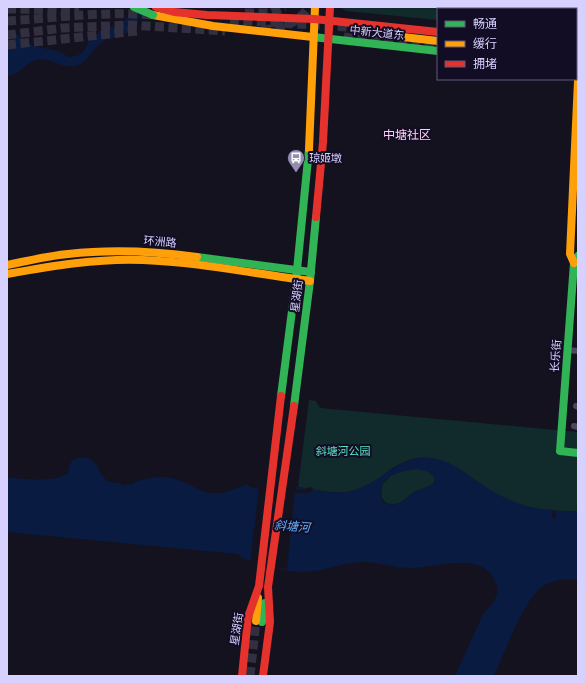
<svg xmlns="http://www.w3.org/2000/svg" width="585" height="683" font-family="Signika,'Noto Sans SC',sans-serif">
  <rect width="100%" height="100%" fill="#15121f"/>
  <!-- green -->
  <g fill="#112a2c">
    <path d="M339,7H573V9H438V20L346,11Z"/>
    <path d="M309,400L316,401L320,408L578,432V511C556,511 535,511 515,503C504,498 494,493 485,487C465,473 445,455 419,458C407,459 398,465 388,471L392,475C405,469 427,464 435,479C434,488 421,488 414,492C403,499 402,507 386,503L381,497L382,485L390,476L387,473C380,477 373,483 366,486C344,498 320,490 298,487Z"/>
  </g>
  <!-- water -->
  <g fill="#091b40" fill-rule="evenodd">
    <path d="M133,7H146C139,19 133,32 120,36C114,38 107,38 102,42C91,49 89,63 75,66C61,69 50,56 36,60C23,64 22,74 7,76V50L11,43L7,40L9,34L12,35L14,32L27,42L34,46L58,51L69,57L77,56L83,52L91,38L100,32L120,24L128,17Z"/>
    <path d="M83,457C101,460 96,473 108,481C112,483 117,483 121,483V485L135,484L134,482C150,477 167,474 183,482C193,486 201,492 212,493C227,495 239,485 254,483C270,485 287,485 303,488C319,490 335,495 351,491C381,484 398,454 431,458C452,461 467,475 484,486C505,500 528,509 553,510L552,518L555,519L556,511H578V580C566,579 553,579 542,587C524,599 504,654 494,676H455L483,614C491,607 501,595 496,583C482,549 438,568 410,568C394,568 377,561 361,562C340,563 319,573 298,572C283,571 260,563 244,559L237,554L7,532V477C22,479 56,483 68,473C69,462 73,458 83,457ZM417,469C425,470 435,473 435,482C429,488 421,488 415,492C405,498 398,510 383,502C380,498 380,494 381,490C383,473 404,471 417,469Z"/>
  </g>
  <!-- pier -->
  <path fill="#15121f" d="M250,482L259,485L260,482L296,485V489L301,490H305L309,487L313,488L309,493H295L287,569L271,567L250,562L259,489L253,488L247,485Z"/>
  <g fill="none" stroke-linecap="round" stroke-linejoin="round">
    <!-- primary-tunnel -->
    <g stroke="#322f41" stroke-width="9" stroke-dasharray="9 4.5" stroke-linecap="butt">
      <path d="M7,9L79,10"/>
      <path d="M245,13H268L285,7"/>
      <path d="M230,20L347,27"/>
      <path d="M7,21C55,18 103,11 151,15"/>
      <path d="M262,30C282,28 296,25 309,7"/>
      <path d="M7,35L63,28L131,25L225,31"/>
      <path d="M344,37L438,46"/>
      <path d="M7,45L137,31"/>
      <path d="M576,52H578"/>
      <path d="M576,62H578"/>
      <path d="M250,676L256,621"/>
    </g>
    <!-- street -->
    <g stroke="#494760" stroke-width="6">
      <path d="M568,350L578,351"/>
      <path d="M576,406L578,407"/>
      <path d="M574,426L578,427"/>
    </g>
    <!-- fast -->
    <g stroke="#30b455" stroke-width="8">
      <path d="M313,37L438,51"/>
      <path d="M576,47H578"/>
      <path d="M578,256L574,263L560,451L578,453"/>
      <path d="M197,257L311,272"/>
      <path d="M281,396L296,280L309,149"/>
      <path d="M294,406L310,281L316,217"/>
      <path d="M262,622L265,603"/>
    </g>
    <!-- slow -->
    <g stroke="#ff9f0a" stroke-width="8">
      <path d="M153,15L213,26L313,37"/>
      <path d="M403,37L438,41"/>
      <path d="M309,149L315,7"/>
      <path d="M574,263L570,254L578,81"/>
      <path d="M7,265C27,261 47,256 68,254C111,249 154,251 197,257"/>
      <path d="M7,274C52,266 98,258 143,260C199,262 255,274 310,281"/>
      <path d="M256,621L258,598"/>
    </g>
    <!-- jam -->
    <g stroke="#e5322d" stroke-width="8">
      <path d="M156,7L174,12L207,15L314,19"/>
      <path d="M314,19L438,32"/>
      <path d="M576,66L578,67"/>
      <path d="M316,217L323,142L330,7"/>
      <path d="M242,676L248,617L259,586L281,396"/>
      <path d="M263,676L270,622L268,587L294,406"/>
    </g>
    <!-- fast-bridge -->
    <path stroke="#30b455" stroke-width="8" d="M134,7L153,15"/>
  </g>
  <!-- icons -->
  <defs>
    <symbol id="bus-pin" viewBox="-11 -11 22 30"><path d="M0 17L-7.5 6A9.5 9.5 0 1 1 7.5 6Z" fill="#938eb1" stroke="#120d24"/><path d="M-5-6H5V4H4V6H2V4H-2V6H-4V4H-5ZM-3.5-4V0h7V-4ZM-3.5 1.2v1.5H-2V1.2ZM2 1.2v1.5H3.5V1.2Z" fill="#fff"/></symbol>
  </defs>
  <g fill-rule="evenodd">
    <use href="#bus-pin" x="286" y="148" width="20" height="27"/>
  </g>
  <g text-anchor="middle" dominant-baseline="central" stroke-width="4" stroke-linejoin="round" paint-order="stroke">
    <!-- street labels -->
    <g font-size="11" fill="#d7d1ff" stroke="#120d24">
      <text transform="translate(377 33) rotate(6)">中新大道东</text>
      <text transform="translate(160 242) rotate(5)">环洲路</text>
      <text transform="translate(297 296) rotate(-83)">星湖街</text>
      <text transform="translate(556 356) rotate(-86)">长乐街</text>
      <text transform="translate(237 629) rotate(-81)">星湖街</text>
    </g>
    <!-- poi labels -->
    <g font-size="11" fill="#d7d1ff" stroke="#120d24" text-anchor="start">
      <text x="309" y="158">琼姬墩</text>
    </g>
    <!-- park labels -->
    <g font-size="11" fill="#58e4c5" stroke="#120d24">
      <text x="343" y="451">斜塘河公园</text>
    </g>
    <!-- neighbourhood labels -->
    <g font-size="12" fill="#ffd3ee" stroke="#120d24">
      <text x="407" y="135">中塘社区</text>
    </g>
    <!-- water labels -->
    <g font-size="12" font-style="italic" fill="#5fb0ff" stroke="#120d24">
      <text transform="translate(292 527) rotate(4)">斜塘河</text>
    </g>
  </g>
  <!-- border -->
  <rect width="585" height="683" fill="none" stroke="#d7d1ff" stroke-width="16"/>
  <!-- legend -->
  <rect x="437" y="8" width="140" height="72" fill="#120d24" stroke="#615b7c"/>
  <rect x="445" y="21" width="20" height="6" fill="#30b455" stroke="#615b7c"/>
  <text x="473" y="28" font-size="12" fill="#d7d1ff">畅通</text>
  <rect x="445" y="41" width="20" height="6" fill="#ff9f0a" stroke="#615b7c"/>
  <text x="473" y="48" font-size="12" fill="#d7d1ff">缓行</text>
  <rect x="445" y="61" width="20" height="6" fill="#e5322d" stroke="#615b7c"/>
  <text x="473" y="68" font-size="12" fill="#d7d1ff">拥堵</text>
</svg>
